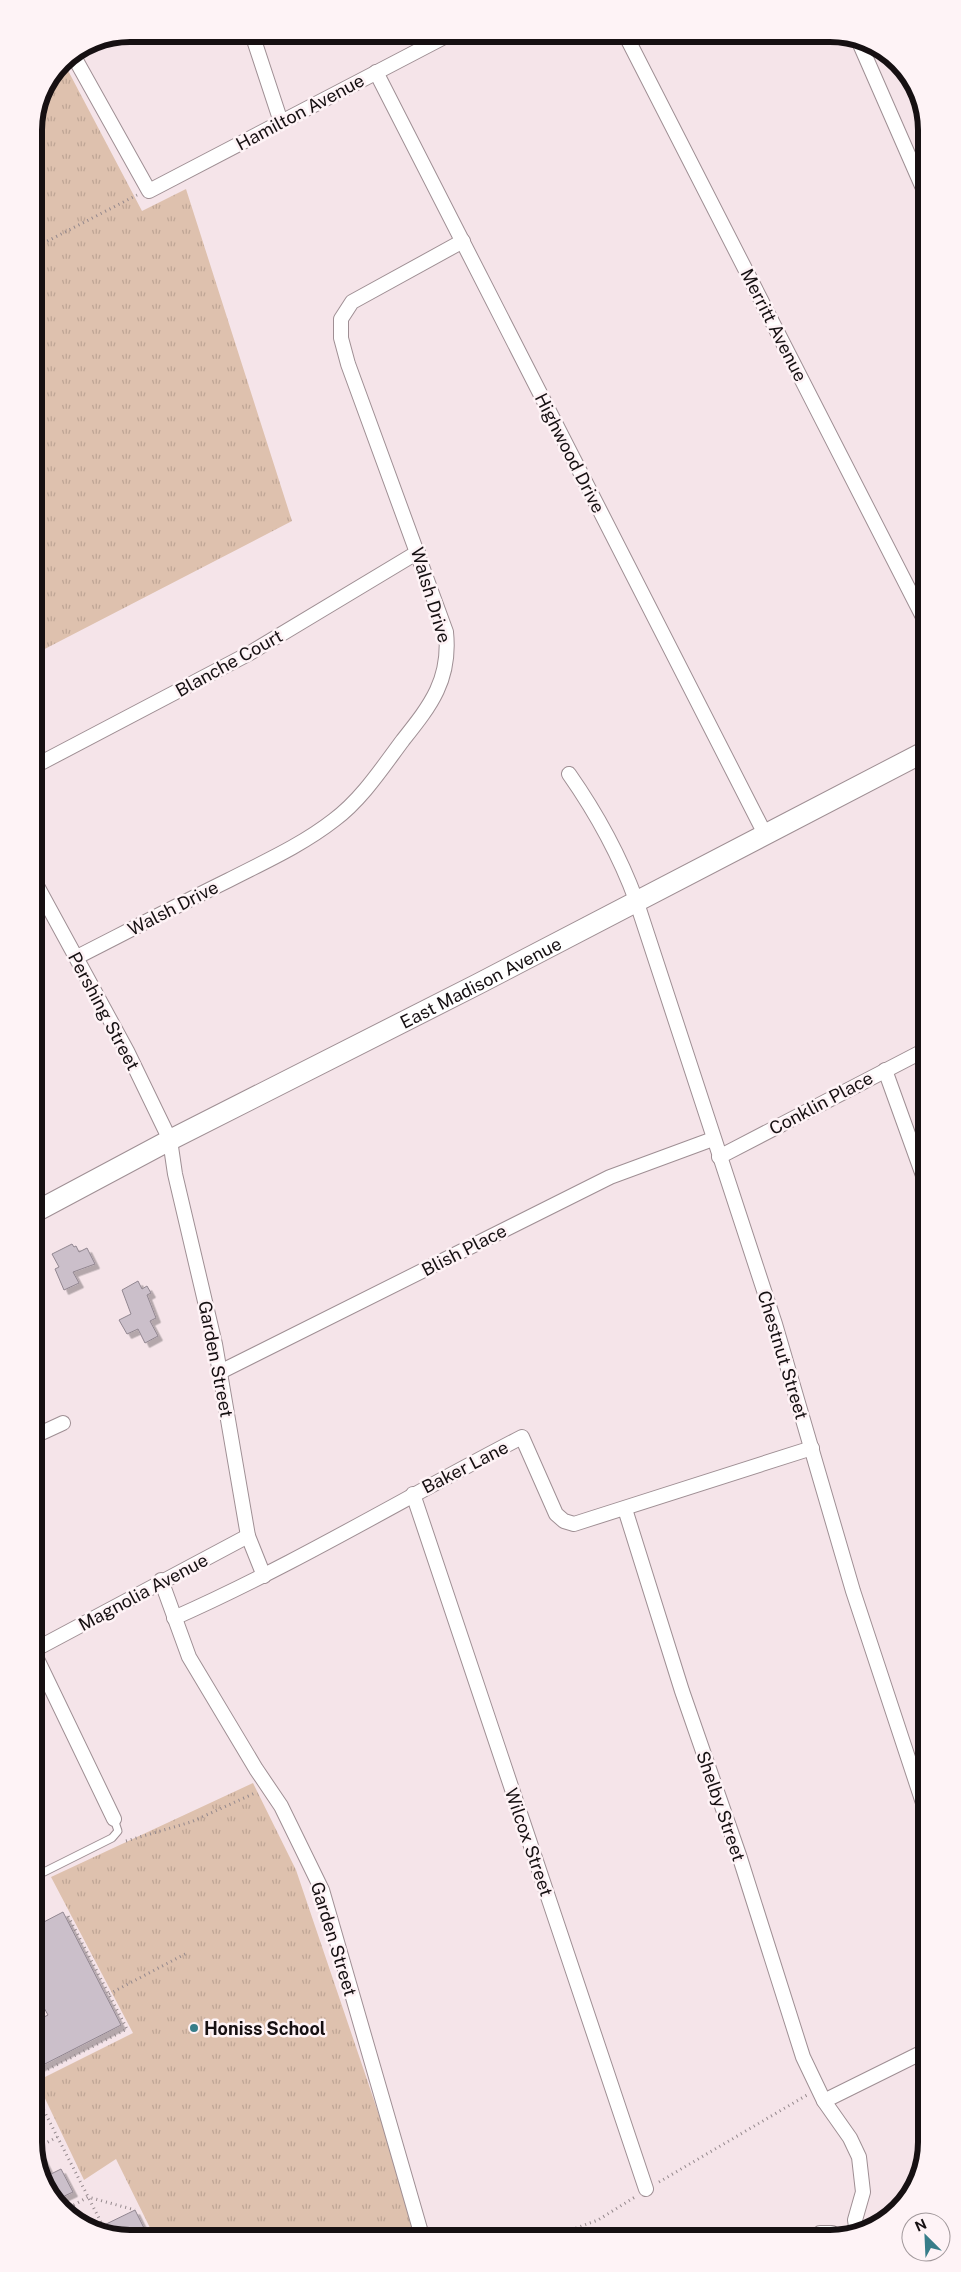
<svg xmlns="http://www.w3.org/2000/svg" width="961" height="2272" font-family="'Public Sans',sans-serif">
  <defs>
    <pattern id="park-tufts" width="24" height="20" patternUnits="userSpaceOnUse" patternTransform="scale(1.25)"><rect width="24" height="20" fill="#dec1ae"/><path d="M3 7l-1-3M5 7V3M7 7l1-3M15 17l-1-3M17 17v-4M19 17l1-3" fill="none" stroke="#bea595"/></pattern>
    <filter id="shadow"><feDropShadow dx="4.5" dy="4.5" stdDeviation="0" flood-color="#0004"/></filter>
  </defs>
  <rect width="100%" height="100%" fill="#f5e4e9"/>
  <!-- park -->
  <g fill="url(#park-tufts)">
    <path d="M63,61L142,211L186,189L292,521L35,654L34,124Z"/>
    <path d="M253,1783L296,1870L420,2236L155,2238L116,2159L84,2180L39,2086V2080L133,2033L51,1877Z"/>
  </g>
  <!-- building -->
  <g fill="#cbbfca" stroke="#918690" filter="url(#shadow)">
    <path d="M72,1244L74,1247L76,1246L79,1252L87,1248L95,1264L73,1272L79,1283L64,1290L55,1269L59,1267L52,1254Z"/>
    <path d="M138,1281L142,1289L147,1286L151,1293L147,1295L156,1318L150,1321L158,1336L145,1343L138,1329L127,1334L119,1320L131,1314L122,1290Z"/>
    <path d="M63,1912L121,2025L39,2067L38,2020L48,2015L38,1997V1925Z"/>
    <path d="M39,2150L51,2174L61,2169L73,2192L58,2199L39,2173Z"/>
    <path d="M135,2210L149,2238H124L98,2228Z"/>
  </g>
  <g fill="none" stroke-linecap="round" stroke-linejoin="round">
    <defs>
      <path id="service" d="M38,1875L112,1838L118,1831L114,1819"/>
      <g id="minor">
        <path d="M252,34L281,122"/>
        <path d="M625,34L923,617"/>
        <path d="M859,42L922,186"/>
        <path d="M73,55L149,191L450,34"/>
        <path d="M376,72L765,834"/>
        <path d="M35,766L250,653L418,552"/>
        <path d="M569,774C597,814 619,854 636,900L775,1324L853,1591L926,1812"/>
        <path d="M36,884L127,1051L170,1140L175,1174L215,1344L248,1536L264,1576"/>
        <path d="M77,957C128,931 178,905 229,880C264,862 302,845 334,820C362,799 382,768 403,740C431,705 451,679 446,632L348,364L341,338V319L352,302L463,241"/>
        <path d="M885,1070L925,1181"/>
        <path d="M719,1157L925,1050"/>
        <path d="M220,1372L610,1177L713,1139"/>
        <path d="M37,1435L63,1423"/>
        <path d="M413,1494L646,2189"/>
        <path d="M625,1509L682,1691L739,1855L803,2057L824,2101L850,2138L859,2157L863,2192L855,2220L857,2233"/>
        <path d="M161,1580L189,1657L256,1769L281,1806L322,1890L422,2236"/>
        <path d="M174,1618C294,1565 406,1497 522,1437L556,1514L564,1521L574,1524L812,1448"/>
        <path d="M38,1648L248,1536"/>
        <path d="M38,1661L114,1819"/>
        <path d="M824,2101L927,2050"/>
        <path d="M820,2233H832"/>
      </g>
      <g id="secondary">
        <path id="s1" d="M37,1211L170,1140L478,984L924,752"/>
      </g>
    </defs>
    <!-- service casing -->
    <use href="#service" stroke="#9f8f94" stroke-width="9"/>
    <!-- minor casing -->
    <use href="#minor" stroke="#9f8f94" stroke-width="16"/>
    <!-- secondary casing -->
    <use href="#secondary" stroke="#9f8f94" stroke-width="22"/>
    <!-- path -->
    <g stroke="#94888c" stroke-width="3" stroke-dasharray="1 4" stroke-linecap="butt">
      <path d="M34,248L137,195"/>
      <path d="M126,1841L191,1822L255,1793"/>
      <path d="M109,1994L187,1953"/>
      <path d="M38,2012L42,2018"/>
      <path d="M39,2074L127,2029L67,1914"/>
      <path d="M39,2101L103,2226"/>
      <path d="M39,2147L57,2137"/>
      <path d="M659,2182L807,2095"/>
      <path d="M65,2210L88,2197L135,2210"/>
      <path d="M557,2235L598,2220L635,2197"/>
    </g>
    <!-- service -->
    <use href="#service" stroke="#fff" stroke-width="7"/>
    <!-- minor -->
    <use href="#minor" stroke="#fff" stroke-width="14"/>
    <!-- secondary -->
    <use href="#secondary" stroke="#fff" stroke-width="20"/>
  </g>
  <!-- markers -->
  <circle fill="#377d89" stroke="#fef3f6" stroke-width="2" cx="194" cy="2028" r="5"/>
  <g text-anchor="middle" dominant-baseline="central" stroke-width="5" stroke-linejoin="round" paint-order="stroke">
    <!-- street labels -->
    <g font-size="18" fill="#161012" stroke="#fef3f6">
      <text transform="translate(300 112) rotate(-28)">Hamilton Avenue</text>
      <text transform="translate(774 325) rotate(63)">Merritt Avenue</text>
      <text transform="translate(570 453) rotate(63)">Highwood Drive</text>
      <text transform="translate(431 595) rotate(73)">Walsh Drive</text>
      <text transform="translate(229 663) rotate(-29)">Blanche Court</text>
      <text transform="translate(173 908) rotate(-27)">Walsh Drive</text>
      <text stroke="none"><textPath href="#s1" startOffset="499">East Madison Avenue</textPath></text>
      <text transform="translate(104 1011) rotate(62)">Pershing Street</text>
      <text transform="translate(821 1103) rotate(-28)">Conklin Place</text>
      <text transform="translate(464 1250) rotate(-27)">Blish Place</text>
      <text transform="translate(783 1355) rotate(73)">Chestnut Street</text>
      <text transform="translate(216 1359) rotate(79)">Garden Street</text>
      <text transform="translate(465 1467) rotate(-27)">Baker Lane</text>
      <text transform="translate(143 1592) rotate(-28)">Magnolia Avenue</text>
      <text transform="translate(721 1806) rotate(71)">Shelby Street</text>
      <text transform="translate(529 1842) rotate(71)">Wilcox Street</text>
      <text transform="translate(334 1939) rotate(73)">Garden Street</text>
    </g>
    <!-- poi labels -->
    <g font-size="18" font-weight="bold" fill="#161012" stroke="#fef3f6" text-anchor="start">
      <text x="204" y="2028">Honiss School</text>
    </g>
  </g>
  <!-- crop -->
  <path d="M0 0H961V2272H0ZM130 42H830A88 88 0 0 1 918 130V2142A88 88 0 0 1 830 2230H130A88 88 0 0 1 42 2142V130A88 88 0 0 1 130 42Z" fill="#fef3f6" fill-rule="evenodd"/>
  <path fill="none" stroke="#161012" stroke-width="6" d="M130 42H830A88 88 0 0 1 918 130V2142A88 88 0 0 1 830 2230H130A88 88 0 0 1 42 2142V130A88 88 0 0 1 130 42Z"/>
  <!-- north arrow -->
  <g transform="translate(926 2237) rotate(336)"><circle r="24" fill="#fef3f6" stroke="#a1989b"/>
  <path d="M0-4L9 19L0 12L-9 19Z" fill="#377d89"/>
  <text y="-8" font-size="14" font-weight="bold" text-anchor="middle" fill="#161012">N</text>
  </g>
</svg>
